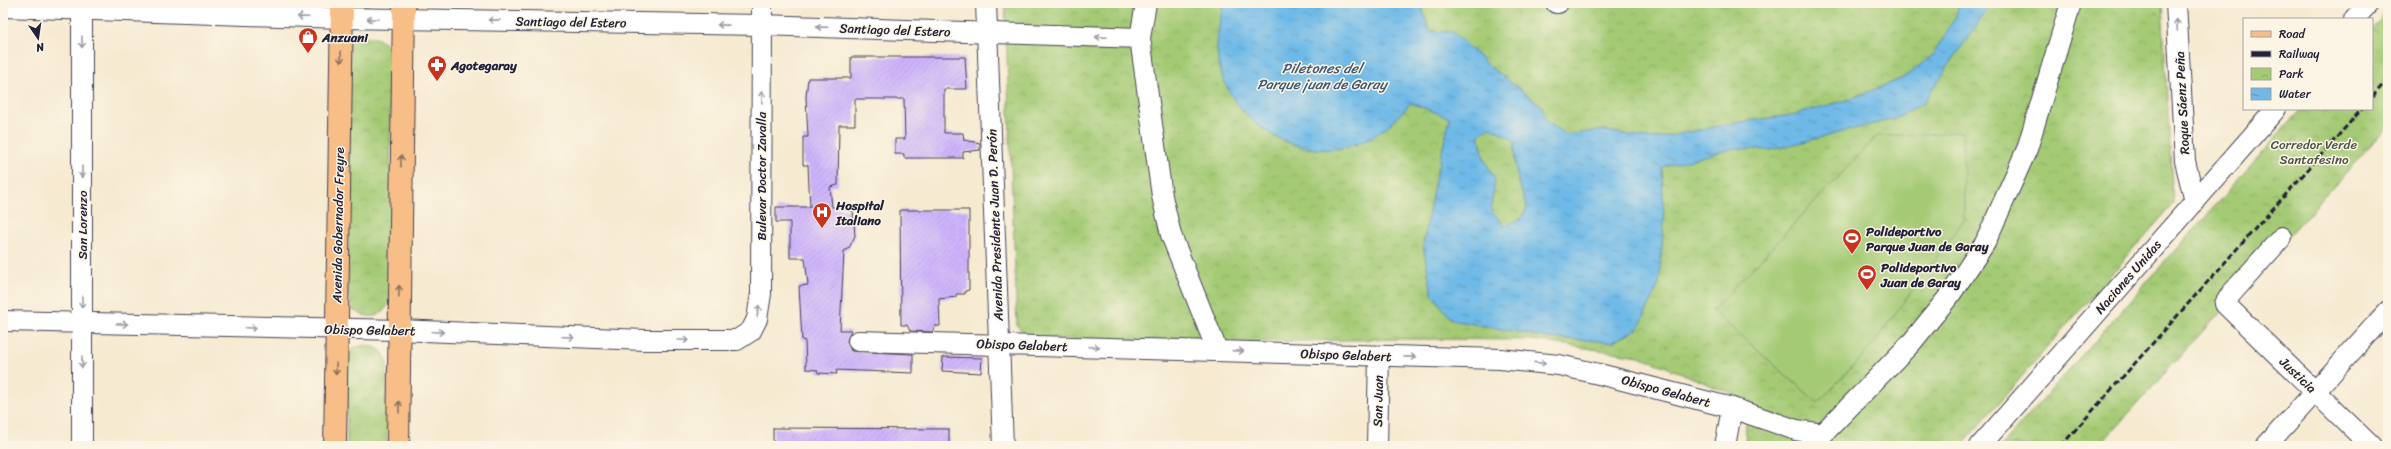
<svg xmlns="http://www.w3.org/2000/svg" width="2391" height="449" font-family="Sriracha,sans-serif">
  <defs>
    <pattern id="park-crowns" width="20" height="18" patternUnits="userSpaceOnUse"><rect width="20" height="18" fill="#a4ca74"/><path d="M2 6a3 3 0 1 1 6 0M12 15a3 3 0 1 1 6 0" fill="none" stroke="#8dad65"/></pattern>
    <pattern id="water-ripples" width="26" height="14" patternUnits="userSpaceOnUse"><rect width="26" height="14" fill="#6eb9e7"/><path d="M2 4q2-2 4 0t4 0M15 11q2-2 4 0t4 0" fill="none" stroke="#5a96bc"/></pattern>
    <pattern id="building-hatch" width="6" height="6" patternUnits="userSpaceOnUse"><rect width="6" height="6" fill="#ceb4fc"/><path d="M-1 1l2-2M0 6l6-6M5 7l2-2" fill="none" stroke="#b19ad9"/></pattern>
  </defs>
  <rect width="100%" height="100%" fill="#fcf5e5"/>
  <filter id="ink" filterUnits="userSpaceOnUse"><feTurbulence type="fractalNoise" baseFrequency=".025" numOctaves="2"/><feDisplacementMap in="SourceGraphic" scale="8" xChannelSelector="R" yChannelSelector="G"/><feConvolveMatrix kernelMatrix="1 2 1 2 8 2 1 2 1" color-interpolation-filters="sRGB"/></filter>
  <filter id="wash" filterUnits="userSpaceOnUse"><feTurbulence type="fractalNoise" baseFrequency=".012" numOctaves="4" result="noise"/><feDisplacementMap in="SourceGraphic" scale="16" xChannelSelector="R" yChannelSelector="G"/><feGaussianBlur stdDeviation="0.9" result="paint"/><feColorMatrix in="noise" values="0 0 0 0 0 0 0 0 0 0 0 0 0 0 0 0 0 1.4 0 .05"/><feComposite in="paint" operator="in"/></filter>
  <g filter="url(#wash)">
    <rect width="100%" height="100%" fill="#f6ead1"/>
    <!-- park -->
    <g fill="url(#park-crowns)" stroke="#637658">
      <path d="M1005,3H2162L2173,204L1961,446H1745L1747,400L1639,356L1532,340L1399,339L1249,342L1030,338L1017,326Z"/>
      <path d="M2388,11V125L2361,156L2099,446H2001L2301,109H2372V29Z"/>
      <path d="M366,36C379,38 384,40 390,51L391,295C386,317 372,322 353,310L348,294L350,43L356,38Z"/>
      <path d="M364,345C376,347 382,349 387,361V446H347V353L353,348Z"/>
    </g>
    <!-- garden -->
    <path fill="#a4ca74" stroke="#637658" d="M1963,132L1964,220L1869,349L1818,403L1712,311L1877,136Z"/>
    <!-- water -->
    <path fill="url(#water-ripples)" stroke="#486e91" fill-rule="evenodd" d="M1224,3H1421L1429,31L1453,32L1489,66L1542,106L1546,121L1566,135L1602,130L1653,139L1734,123L1791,115L1844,101L1903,78L1933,55L1956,16L1959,3H1987L1988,8L1924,102L1894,119L1771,150L1735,148L1662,167L1664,221L1659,284L1639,328L1612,342L1549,338L1452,320L1432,294L1423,245L1434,184L1450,118L1411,103C1398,116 1388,128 1372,137C1299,179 1202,108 1219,27C1220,19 1221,10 1224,3ZM1491,127L1515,141C1513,166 1518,183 1527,207L1521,219L1505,226L1491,210L1495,180L1484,158L1479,134Z"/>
    <g id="blocks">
      <!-- building -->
      <g fill="url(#building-hatch)">
        <path d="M851,57H965L967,89H944V133H963L964,140L980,143V150L963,152V158H904V154H895V139H905L904,99H855V125H839L838,185L830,187L832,207L853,211L855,236L849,248L844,251L840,330H851L847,341L851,351L913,354V373L836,370L837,374L818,373L817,370L806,369L805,341L802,340L799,286L808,285L805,258H790V222H776V207H810L808,165H803V137H808L806,97L808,78H851Z"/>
        <path d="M900,210H969V290L965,291V294H956V297L939,299L940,326H935L932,332L910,331L907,325H901Z"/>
        <path d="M943,357L982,358L981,373L942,371Z"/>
        <path d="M773,428L949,429V446H773Z"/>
      </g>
    </g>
  </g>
  <g filter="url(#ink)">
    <use href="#blocks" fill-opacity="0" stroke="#424052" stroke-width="1"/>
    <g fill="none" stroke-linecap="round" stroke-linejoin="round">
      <defs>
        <g id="minor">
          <path d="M82,3V446"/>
          <path d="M986,3L1003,446"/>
          <path d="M1146,3L1140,38L1162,196L1171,235L1217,350"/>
          <path d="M1556,3H1558"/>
          <path d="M2176,3L2185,161L2195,202"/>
          <path d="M3,7L342,18L762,25L1140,38"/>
          <path d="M2354,19L2369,3"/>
          <path d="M2282,237L2231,294L2225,304L2371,446"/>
          <path d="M3,321L399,330L644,340H737L751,331L757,319L761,294L762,3"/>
          <path d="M858,341L1500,359L1559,365L1603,375L1732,408L1796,430L1823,434L1912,342L1950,295L1985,243L2027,149L2071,3"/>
          <path d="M1377,446L1379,356"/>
          <path d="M1725,446L1732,408"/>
          <path d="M1980,446L2276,109"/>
          <path d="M2266,446L2388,311"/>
        </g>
        <g id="major">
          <path d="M335,446L342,3"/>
          <path d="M398,446L404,3"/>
        </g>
      </defs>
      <!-- minor casing -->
      <use href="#minor" stroke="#424052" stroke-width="22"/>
      <!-- major casing -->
      <use href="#major" stroke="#424052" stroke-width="24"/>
      <!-- minor -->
      <use href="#minor" stroke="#fff" stroke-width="20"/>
      <!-- major -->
      <use href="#major" stroke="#f7be87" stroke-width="22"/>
      <!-- rail -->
      <g stroke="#22223b" stroke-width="3" stroke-dasharray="6 3" stroke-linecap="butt">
        <path d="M2372,97L2388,79"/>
        <path d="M2061,446L2362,109"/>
      </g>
    </g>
    <!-- one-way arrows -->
    <defs><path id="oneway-shaft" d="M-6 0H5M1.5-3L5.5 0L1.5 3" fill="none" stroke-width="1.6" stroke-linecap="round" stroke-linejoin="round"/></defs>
    <g stroke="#9c9ca7">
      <use href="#oneway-shaft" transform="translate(303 17) rotate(-178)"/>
      <use href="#oneway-shaft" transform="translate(373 19) rotate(-180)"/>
      <use href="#oneway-shaft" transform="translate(494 20) rotate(-179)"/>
      <use href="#oneway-shaft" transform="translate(723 25) rotate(-179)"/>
      <use href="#oneway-shaft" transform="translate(2177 25) rotate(-93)"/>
      <use href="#oneway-shaft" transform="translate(822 27) rotate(-178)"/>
      <use href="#oneway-shaft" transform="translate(1101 37) rotate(-178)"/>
      <use href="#oneway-shaft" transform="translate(82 42) rotate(90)"/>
      <use href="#oneway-shaft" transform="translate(762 97) rotate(-90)"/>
      <use href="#oneway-shaft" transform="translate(82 172) rotate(90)"/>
      <use href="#oneway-shaft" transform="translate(82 302) rotate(90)"/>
      <use href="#oneway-shaft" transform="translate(758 311) rotate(-81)"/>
      <use href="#oneway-shaft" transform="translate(122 324) rotate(2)"/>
      <use href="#oneway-shaft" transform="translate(251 328) rotate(2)"/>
      <use href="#oneway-shaft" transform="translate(438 332) rotate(2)"/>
      <use href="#oneway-shaft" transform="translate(568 337) rotate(2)"/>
      <use href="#oneway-shaft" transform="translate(683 340)"/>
      <use href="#oneway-shaft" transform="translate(1094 347) rotate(2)"/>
      <use href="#oneway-shaft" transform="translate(1238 351) rotate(2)"/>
      <use href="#oneway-shaft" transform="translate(1410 357) rotate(1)"/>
      <use href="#oneway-shaft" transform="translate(82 362) rotate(90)"/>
      <use href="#oneway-shaft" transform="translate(1540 363) rotate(6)"/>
    </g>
    <g stroke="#8c7061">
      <use href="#oneway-shaft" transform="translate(341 57) rotate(91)"/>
      <use href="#oneway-shaft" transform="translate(401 161) rotate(-89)"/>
      <use href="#oneway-shaft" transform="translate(399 291) rotate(-89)"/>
      <use href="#oneway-shaft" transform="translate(336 369) rotate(91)"/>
      <use href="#oneway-shaft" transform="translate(399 407) rotate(-90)"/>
    </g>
  </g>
  <!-- icons -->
  <defs>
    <symbol id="shop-pin" viewBox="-11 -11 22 30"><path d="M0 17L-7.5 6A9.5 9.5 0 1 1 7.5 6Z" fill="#c8321e" stroke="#fcf5e5"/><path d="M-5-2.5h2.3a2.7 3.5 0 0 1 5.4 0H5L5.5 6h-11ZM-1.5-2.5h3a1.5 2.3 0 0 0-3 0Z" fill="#fff"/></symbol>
    <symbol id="pharmacy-pin" viewBox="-11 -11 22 30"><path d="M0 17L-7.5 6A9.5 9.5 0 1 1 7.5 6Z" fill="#c8321e" stroke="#fcf5e5"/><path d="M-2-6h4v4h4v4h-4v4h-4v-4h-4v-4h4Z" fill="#fff"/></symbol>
    <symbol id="hospital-pin" viewBox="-11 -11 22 30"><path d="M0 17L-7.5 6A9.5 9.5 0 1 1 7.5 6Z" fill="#c8321e" stroke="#fcf5e5"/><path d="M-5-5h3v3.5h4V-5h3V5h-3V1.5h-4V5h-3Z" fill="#fff"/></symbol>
    <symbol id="stadium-pin" viewBox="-11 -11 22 30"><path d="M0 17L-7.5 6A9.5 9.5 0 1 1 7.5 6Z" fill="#c8321e" stroke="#fcf5e5"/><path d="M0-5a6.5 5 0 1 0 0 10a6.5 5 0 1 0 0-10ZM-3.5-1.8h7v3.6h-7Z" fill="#fff"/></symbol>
  </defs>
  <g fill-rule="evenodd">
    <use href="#shop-pin" x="297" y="26" width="22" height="30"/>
    <use href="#pharmacy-pin" x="426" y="54" width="22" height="30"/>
    <use href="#hospital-pin" x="811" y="201" width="22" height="30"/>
    <use href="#stadium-pin" x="1841" y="227" width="22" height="30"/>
    <use href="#stadium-pin" x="1856" y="263" width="22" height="30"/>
  </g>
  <g text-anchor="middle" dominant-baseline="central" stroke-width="3" stroke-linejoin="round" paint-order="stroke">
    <!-- street labels -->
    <g font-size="13" fill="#22223b" stroke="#fcf5e5">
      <text transform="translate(571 22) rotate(1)">Santiago del Estero</text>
      <text transform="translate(895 30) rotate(2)">Santiago del Estero</text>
      <text transform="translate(2182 103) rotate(-93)">Roque Sáenz Peña</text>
      <text transform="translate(761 176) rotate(-90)">Bulevar Doctor Zavalla</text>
      <text transform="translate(82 225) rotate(-90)">San Lorenzo</text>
      <text transform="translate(338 225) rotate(-89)">Avenida Gobernador Freyre</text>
      <text transform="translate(995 225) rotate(-92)">Avenida Presidente Juan D. Perón</text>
      <text transform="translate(2128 277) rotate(-49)">Naciones Unidas</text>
      <text transform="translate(370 330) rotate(1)">Obispo Gelabert</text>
      <text transform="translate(1022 345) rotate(2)">Obispo Gelabert</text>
      <text transform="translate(1346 355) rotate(2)">Obispo Gelabert</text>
      <text transform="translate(2298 375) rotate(44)">Justicia</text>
      <text transform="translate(1666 391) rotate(15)">Obispo Gelabert</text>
      <text transform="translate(1378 401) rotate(-89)">San Juan</text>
    </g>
    <!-- poi labels -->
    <g font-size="13" font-weight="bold" fill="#22223b" stroke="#fcf5e5" text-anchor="start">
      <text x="322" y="37">Anzuani</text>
      <text x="451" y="65">Agotegaray</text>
      <text x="836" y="205">Hospital<tspan x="836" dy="15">Italiano</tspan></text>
      <text x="1866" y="231">Polideportivo<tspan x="1866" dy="15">Parque Juan de Garay</tspan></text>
      <text x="1881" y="267">Polideportivo<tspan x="1881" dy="15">Juan de Garay</tspan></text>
    </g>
    <!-- park labels -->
    <g font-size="13" fill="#49544c" stroke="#fcf5e5">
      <text x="2314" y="144">Corredor Verde<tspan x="2314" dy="15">Santafesino</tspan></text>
    </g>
    <!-- water labels -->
    <g font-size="14" font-style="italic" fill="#3d5777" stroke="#fcf5e5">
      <text x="1322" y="68">Piletones del<tspan x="1322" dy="16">Parque juan de Garay</tspan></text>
    </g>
  </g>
  <!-- margin -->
  <rect width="2391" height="449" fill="none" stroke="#fcf5e5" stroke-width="16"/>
  <!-- legend -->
  <rect x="2243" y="18" width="130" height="92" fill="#fcf5e5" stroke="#a5a1a1"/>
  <rect x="2251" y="31" width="20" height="6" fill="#f7be87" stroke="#a5a1a1"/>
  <text x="2279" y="38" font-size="12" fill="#22223b">Road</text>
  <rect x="2251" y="51" width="20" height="6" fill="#22223b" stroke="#a5a1a1"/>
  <text x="2279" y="58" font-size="12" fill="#22223b">Railway</text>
  <rect x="2251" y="68" width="20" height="12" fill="url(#park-crowns)" stroke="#a5a1a1"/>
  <text x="2279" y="78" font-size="12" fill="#22223b">Park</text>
  <rect x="2251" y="88" width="20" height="12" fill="url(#water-ripples)" stroke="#a5a1a1"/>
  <text x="2279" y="98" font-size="12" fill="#22223b">Water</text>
  <!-- north arrow -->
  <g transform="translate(38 38) rotate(167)" stroke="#fcf5e5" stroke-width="3" paint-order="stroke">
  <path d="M0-3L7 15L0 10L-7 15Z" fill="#22223b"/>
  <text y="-6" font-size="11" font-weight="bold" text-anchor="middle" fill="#22223b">N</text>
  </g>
</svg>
